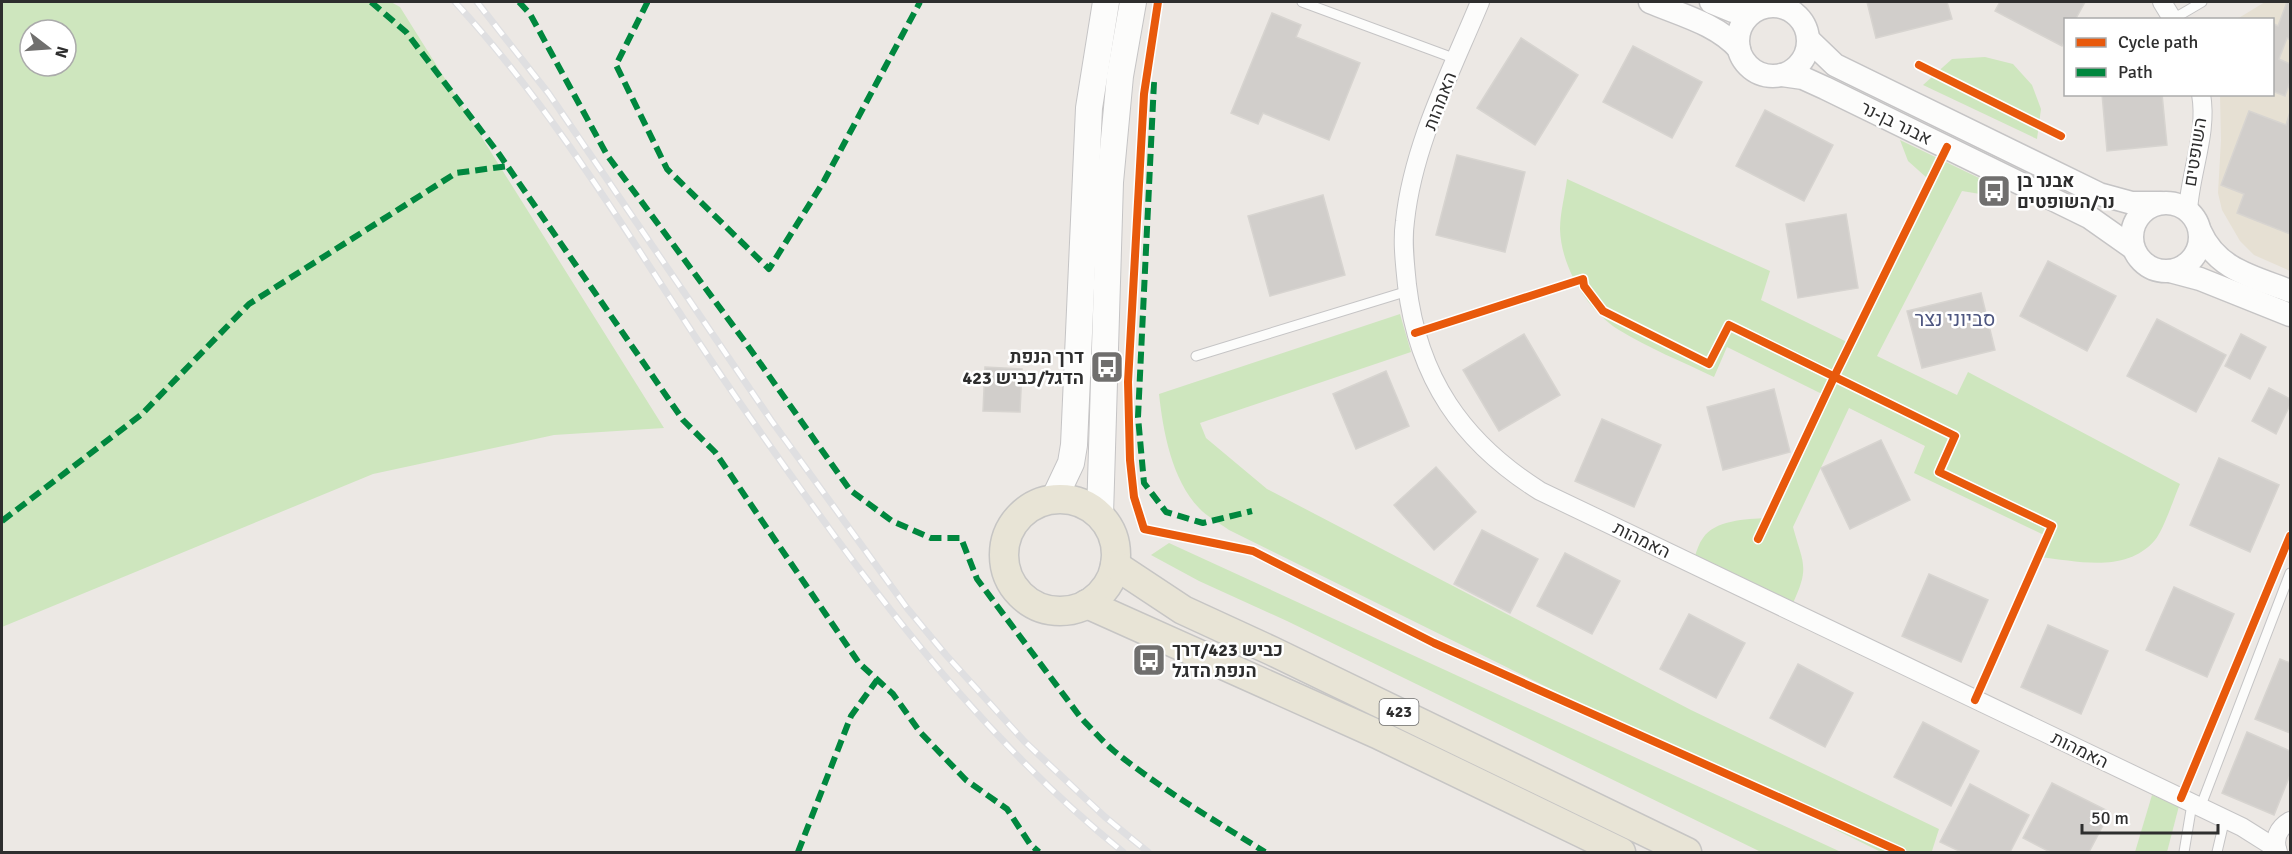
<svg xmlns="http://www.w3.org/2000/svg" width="2292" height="854" font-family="Signika,Heebo,sans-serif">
  <rect width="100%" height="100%" fill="#ece8e4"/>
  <!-- education -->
  <path fill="#e6e0d3" d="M2265,2H2290V271L2254,255L2240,241L2222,210L2218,193L2221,140L2220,95L2272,94V20L2237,19Z"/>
  <!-- green -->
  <g fill="#cee6be" fill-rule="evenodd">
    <path d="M2,2H391L400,7L664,428L554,435L373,474L2,627ZM30,30H66V66H30Z"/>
    <path d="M1985,57L2013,64L2032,85L2041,109L2037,139L1923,85L1952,59Z"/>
    <path d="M1900,140L2004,190L1980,194L1962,191L1877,356L1957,395L1968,372L2180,484C2174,498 2163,531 2155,540C2126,574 2078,561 2039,557L2044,535L1914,473L1925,446L1849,408L1793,527C1803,564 1810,566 1793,603L1695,556C1697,550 1699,543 1703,538C1715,520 1746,519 1766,518L1822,394L1727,347L1714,377C1683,362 1648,348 1619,330C1587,310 1561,267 1560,229C1560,213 1565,195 1567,179L1770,271L1761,300L1847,342L1927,178L1908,161Z"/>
    <path d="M1400,314L1411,352L1200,423L1206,438L1267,489L1691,710L1939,829L1932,851L1933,852H1881L1229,530C1220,523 1207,517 1199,508C1172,480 1163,431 1159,394Z"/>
    <path d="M1169,543L1841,852H1761L1287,621L1199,581L1151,555Z"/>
    <path d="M2152,795L2179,806L2167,852H2135Z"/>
  </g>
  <!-- building -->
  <g fill="#d1cecb" stroke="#d7d4d0" stroke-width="1.5">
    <path d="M1867,2H1947L1952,19L1876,38Z"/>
    <path d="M2000,2H2085L2075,20H2066V38L2062,46L1995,11Z"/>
    <path d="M2287,2L2290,3V40L2287,38L2279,59L2290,64V82L2285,96L2272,91V23L2278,26Z"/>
    <path d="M1272,13L1301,25L1296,37L1360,63L1329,140L1263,113L1258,124L1231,113Z"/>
    <path d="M1521,38L1578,75L1535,145L1477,108Z"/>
    <path d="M1633,46L1702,82L1672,138L1603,102Z"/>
    <path d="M2102,94H2162L2167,145L2107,151Z"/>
    <path d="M1765,110L1833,145L1804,201L1736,166Z"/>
    <path d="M2249,111L2286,125L2290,112V234L2237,213L2244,194L2221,185Z"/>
    <path d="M1457,155L1525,172L1505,252L1436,235Z"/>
    <path d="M1323,195L1345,275L1270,296L1248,216Z"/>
    <path d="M1846,214L1858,288L1798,298L1786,224Z"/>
    <path d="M2048,261L2116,296L2087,351L2020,316Z"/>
    <path d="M1981,293L1995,350L1922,368L1907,311Z"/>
    <path d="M2157,319L2226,355L2196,412L2127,376Z"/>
    <path d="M1524,334L1560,395L1499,431L1463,370Z"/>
    <path d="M2241,334L2266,347L2250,379L2225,366Z"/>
    <path d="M985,367L1022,369L1020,412L983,411Z"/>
    <path d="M1386,371L1409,426L1356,449L1333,394Z"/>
    <path d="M2269,388L2290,399V405L2276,434L2252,421Z"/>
    <path d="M1774,389L1790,452L1723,470L1707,407Z"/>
    <path d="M1602,419L1661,445L1634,507L1575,481Z"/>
    <path d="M1881,440L1910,500L1850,529L1821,468Z"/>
    <path d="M2219,458L2279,485L2250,552L2190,525Z"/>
    <path d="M1436,467L1476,512L1434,550L1394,505Z"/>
    <path d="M1482,530L1538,559L1510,613L1454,584Z"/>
    <path d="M1565,553L1620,581L1592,634L1537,606Z"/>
    <path d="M1929,574L1988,600L1961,662L1902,636Z"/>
    <path d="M2174,587L2234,614L2207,677L2146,650Z"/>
    <path d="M1689,614L1745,643L1716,698L1660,669Z"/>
    <path d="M2048,625L2108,651L2081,714L2021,687Z"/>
    <path d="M2280,659L2290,663V733L2255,719Z"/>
    <path d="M1798,664L1853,693L1825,747L1770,718Z"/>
    <path d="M1923,722L1979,751L1951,806L1894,777Z"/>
    <path d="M2247,732L2290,751V775L2274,815L2222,793Z"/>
    <path d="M2052,783L2110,812L2089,852H2050L2023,838Z"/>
    <path d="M1970,784L2029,815L2010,852H1961L1940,842Z"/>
  </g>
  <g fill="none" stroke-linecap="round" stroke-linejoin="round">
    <defs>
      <g id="service">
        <path d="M1302,2L1456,59"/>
        <path d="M2173,19L2202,2"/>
        <path d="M1196,356L1408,291"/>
        <path d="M2200,808L2290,573"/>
        <path d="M2184,852L2192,804"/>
        <path d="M2217,852L2225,818"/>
      </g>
      <g id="minor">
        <path d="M1480,2C1451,72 1413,145 1405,221C1402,242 1405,264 1407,285C1418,378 1462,442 1540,491L2242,827L2277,849"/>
        <path d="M2162,2L2173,20"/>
        <path d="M1763,7L1775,2"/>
        <path d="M2188,211C2190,172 2208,133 2201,94"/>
        <path d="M2278,852C2273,839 2278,828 2290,821"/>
      </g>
      <g id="tertiary">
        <path d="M1650,2C1681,15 1717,24 1739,49"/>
        <path d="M1711,2L1733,11L1752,12"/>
        <circle cx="1773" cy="41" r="35"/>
        <path d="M1809,40L1835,65L2099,194L2132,203H2160"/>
        <path d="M1782,75L1803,78L1825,88L2089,217L2133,248"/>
        <circle cx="2166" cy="237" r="34"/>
        <path d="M2200,231C2217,270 2254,277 2290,291"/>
        <path d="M2170,271L2200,279L2290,315"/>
      </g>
      <g id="secondary">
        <path d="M1054,499L1071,463L1074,445L1089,108L1106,2"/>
        <path d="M1100,515L1110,182L1120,76L1133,2"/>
      </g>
      <g id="primary">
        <circle cx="1060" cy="555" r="56"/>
        <path d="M1115,565L1183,610L1272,651L1687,852"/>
        <path d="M1087,604L1377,734L1621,852"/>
      </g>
    </defs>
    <!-- service casing -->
    <use href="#service" stroke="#c5c4c5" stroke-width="11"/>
    <!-- minor casing -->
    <use href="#minor" stroke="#c5c4c5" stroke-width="20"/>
    <!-- tertiary casing -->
    <use href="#tertiary" stroke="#c5c4c5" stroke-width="25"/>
    <!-- secondary casing -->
    <use href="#secondary" stroke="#c5c4c5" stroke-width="28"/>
    <!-- primary casing -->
    <use href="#primary" stroke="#c6c5c4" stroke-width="31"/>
    <!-- service -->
    <use href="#service" stroke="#fcfcfb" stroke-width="9"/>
    <!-- minor -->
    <use href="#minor" stroke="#fcfcfb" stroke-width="18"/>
    <!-- tertiary -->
    <use href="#tertiary" stroke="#fcfcfb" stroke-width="22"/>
    <!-- secondary -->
    <use href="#secondary" stroke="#fcfcfb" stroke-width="26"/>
    <!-- primary -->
    <use href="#primary" stroke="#e8e4d6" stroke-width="28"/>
    <defs>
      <g id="rail">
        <path d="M455,2C549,104 620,222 696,338C735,397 776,455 818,513C907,637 1003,755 1123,852"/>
        <path d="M477,2L549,94L771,420L907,608L946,655L1024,741L1105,817L1148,852"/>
      </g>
    </defs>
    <!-- rail casing -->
    <use href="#rail" stroke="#dfdfe1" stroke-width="7"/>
    <!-- rail -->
    <use href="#rail" stroke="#fff" stroke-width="4.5" stroke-dasharray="14" stroke-linecap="butt"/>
    <!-- quiet -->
    <g stroke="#00873e" stroke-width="6" stroke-dasharray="12 6" stroke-linecap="butt">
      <path d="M371,2L406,32L499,154L683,420L715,452L859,663L893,694L920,732L966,780L1007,809L1030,844L1039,852"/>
      <path d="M519,2L530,14L607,155L743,339L850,490L892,521L931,538H961L977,579L1081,718C1092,729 1102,741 1114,751C1161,789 1214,820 1265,852"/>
      <path d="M646,2L647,3L616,65L667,169L769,269L824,181L920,2"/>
      <path d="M1154,82L1138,417L1144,483L1166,512L1203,523L1252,511"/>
      <path d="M2,521L142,414L249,304L456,173L508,166"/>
      <path d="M798,852L851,716L877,680"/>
    </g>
    <defs>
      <g id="cycleway">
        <path d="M1158,2L1144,94L1128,382L1130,460L1134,497L1144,529L1253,551L1434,643L1901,852"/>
        <path d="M1919,65L2061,136"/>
        <path d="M1415,333L1583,279L1584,286L1603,311L1709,364L1729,325L1955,436L1939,472L2052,526L1975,700"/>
        <path d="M1758,539L1836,373L1947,147"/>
        <path d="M2181,798L2290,536"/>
      </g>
    </defs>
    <!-- cycleway casing -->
    <use href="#cycleway" stroke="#fff" stroke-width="11"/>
    <!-- cycleway -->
    <use href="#cycleway" stroke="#e8590c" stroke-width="8"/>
  </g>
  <!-- icons -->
  <defs>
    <symbol id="bus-square" viewBox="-11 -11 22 22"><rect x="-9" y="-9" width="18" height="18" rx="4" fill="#706f6e" stroke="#fff"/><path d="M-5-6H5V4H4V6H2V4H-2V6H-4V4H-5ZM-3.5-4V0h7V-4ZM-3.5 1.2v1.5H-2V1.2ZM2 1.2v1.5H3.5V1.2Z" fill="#fff"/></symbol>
  </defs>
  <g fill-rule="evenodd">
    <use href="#bus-square" x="1975" y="172" width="38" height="38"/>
    <use href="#bus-square" x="1088" y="348" width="38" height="38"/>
    <use href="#bus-square" x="1130" y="641" width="38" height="38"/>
  </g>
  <g text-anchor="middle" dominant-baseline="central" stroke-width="5" stroke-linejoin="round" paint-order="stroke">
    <!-- shield labels -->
    <rect fill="#fff" stroke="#6d6d6d" stroke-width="1.5" x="1379.5" y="699" width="39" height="26" rx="4.5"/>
    <g font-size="16" font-weight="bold" fill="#2e2e2e">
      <text x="1399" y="712">423</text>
    </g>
    <!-- street labels -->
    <g font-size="18" fill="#2e2e2e" stroke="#fff">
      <text transform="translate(1440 101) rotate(-69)">האמהות</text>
      <text transform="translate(1896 123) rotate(26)">אבנר בן-נר</text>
      <text transform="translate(2195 152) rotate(-81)">השופטים</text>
      <text transform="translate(1642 540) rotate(26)">האמהות</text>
      <text transform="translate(2080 750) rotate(26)">האמהות</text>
    </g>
    <!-- poi labels -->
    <g font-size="18" font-weight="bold" fill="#2e2e2e" stroke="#fff" text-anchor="start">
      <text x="2017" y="181">אבנר בן<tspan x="2017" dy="21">נר/השופטים</tspan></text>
      <text x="1084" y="357" text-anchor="end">דרך הנפת<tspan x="1084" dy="21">הדגל/כביש 423</tspan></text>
      <text x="1172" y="650">כביש 423/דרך<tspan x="1172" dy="21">הנפת הדגל</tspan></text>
    </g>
    <!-- neighbourhood labels -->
    <g font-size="20" fill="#4d5680" stroke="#fff">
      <text x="1955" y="319">סביוני נצר</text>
    </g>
  </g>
  <!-- border -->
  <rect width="2292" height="854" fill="none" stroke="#2e2e2e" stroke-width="6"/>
  <!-- legend -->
  <rect x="2064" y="18" width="210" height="78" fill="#ffffff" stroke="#ababab" stroke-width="1.5"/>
  <rect x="2076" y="38" width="30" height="9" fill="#e8590c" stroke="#ababab" stroke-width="1.5"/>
  <text x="2118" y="48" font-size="18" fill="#2e2e2e">Cycle path</text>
  <rect x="2076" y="68" width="30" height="9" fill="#00873e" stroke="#ababab" stroke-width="1.5"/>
  <text x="2118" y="78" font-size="18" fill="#2e2e2e">Path</text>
  <!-- north arrow -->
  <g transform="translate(48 48) rotate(107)"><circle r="28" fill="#ffffff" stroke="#ababab" stroke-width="1.5"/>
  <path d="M0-4.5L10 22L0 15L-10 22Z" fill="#706f6e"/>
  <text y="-9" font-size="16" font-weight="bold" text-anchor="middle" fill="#2e2e2e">N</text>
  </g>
  <!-- scale -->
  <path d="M2082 824v9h136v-9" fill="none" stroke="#2e2e2e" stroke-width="3"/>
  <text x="2091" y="824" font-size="18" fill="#2e2e2e" stroke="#ffffff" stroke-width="4.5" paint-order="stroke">50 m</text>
</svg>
